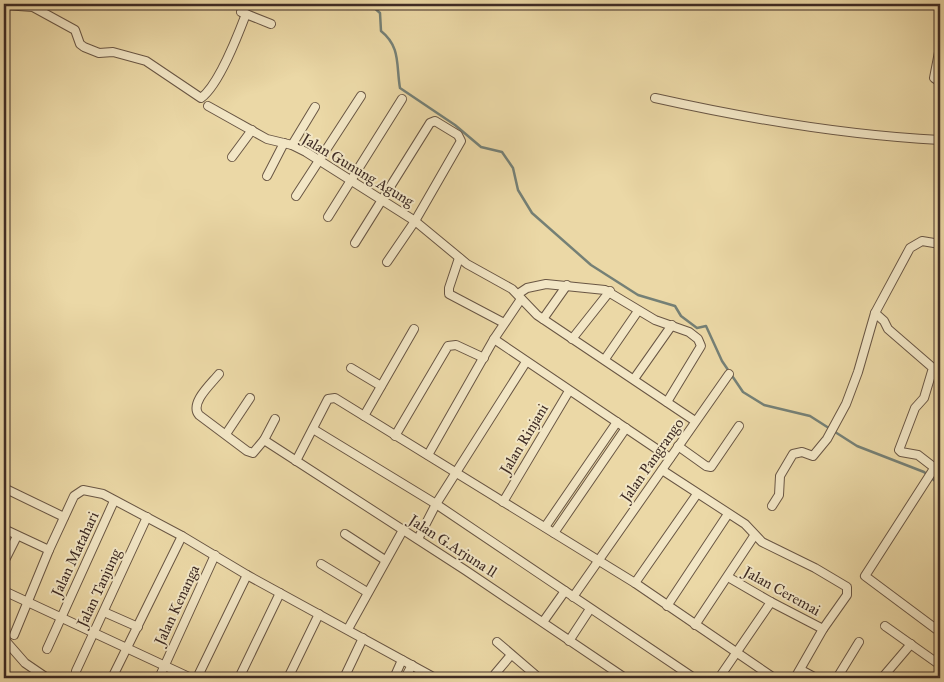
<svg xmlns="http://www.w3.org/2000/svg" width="944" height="682" font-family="'IM FELL Great Primer',serif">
  <rect width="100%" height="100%" fill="#ebd8a6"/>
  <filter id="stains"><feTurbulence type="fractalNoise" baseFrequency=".004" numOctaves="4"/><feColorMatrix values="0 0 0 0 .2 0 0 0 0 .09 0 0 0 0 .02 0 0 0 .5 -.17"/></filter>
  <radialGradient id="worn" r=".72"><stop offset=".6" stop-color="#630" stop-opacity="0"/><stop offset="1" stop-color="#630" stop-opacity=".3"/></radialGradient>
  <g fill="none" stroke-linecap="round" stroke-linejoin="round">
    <!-- stream -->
    <path stroke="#758076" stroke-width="2.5" d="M370,4L380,13L381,31C401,47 396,65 400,88L455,125L481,147L502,152L513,168L518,190L532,213L591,265L638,295L675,306L681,316L697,328L706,326L722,361L743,392L764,405L810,416L857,446L924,472L940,485"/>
    <defs>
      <g id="street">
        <path d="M4,5L33,7L75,30L80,44L84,47L99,53L113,52L146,61L201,98C219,85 238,35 246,14"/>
        <path d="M241,12L271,24"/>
        <path d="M940,47L934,78L940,82"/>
        <path d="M655,98C749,119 843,135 940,140"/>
        <path d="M208,106L267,139L292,145L306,152L415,221L467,264L512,289L537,315L695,421"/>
        <path d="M292,145L315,107"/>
        <path d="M232,157L252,130"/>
        <path d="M267,176L284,143"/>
        <path d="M296,196L361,96"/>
        <path d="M328,217L402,99"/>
        <path d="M355,243L430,123L435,121L458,135L461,141L415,221L387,262"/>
        <path d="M459,258L449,288V294L504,323"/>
        <path d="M518,294L527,288L546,284L605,290L655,320L689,332L698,339L701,346L667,402"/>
        <path d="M875,313L884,321L888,329L933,368L924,398L915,408L899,450L901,452L918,455L940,472"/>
        <path d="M543,319L567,285"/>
        <path d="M494,339L670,458"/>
        <path d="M572,339L610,291"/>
        <path d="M605,359L638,311"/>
        <path d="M351,368L381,386"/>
        <path d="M219,374C212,383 189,403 199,415L247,451L253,453L264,440L275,419"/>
        <path d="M634,379L672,325"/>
        <path d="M364,416L414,329"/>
        <path d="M313,429L436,504L694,678"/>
        <path d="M226,434L250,398"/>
        <path d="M395,436L448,346L456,345L484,358"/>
        <path d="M264,440L465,570L625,678"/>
        <path d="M678,446L706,466L711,467L739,426"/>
        <path d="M428,455L494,339L521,299"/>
        <path d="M296,461L328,399L335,398L635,583L774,678"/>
        <path d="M935,467L865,576L940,632"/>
        <path d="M662,470L745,524L762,542L815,568L847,587V595L823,629L795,678"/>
        <path d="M4,488L64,517"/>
        <path d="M503,502L569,391"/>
        <path d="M772,506L779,495L780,476L793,454L802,452L813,456L827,439L846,404L858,372L875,313L910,248L922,241L940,244"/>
        <path d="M545,527L617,422"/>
        <path d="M4,529L49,550"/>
        <path d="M554,533L626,428"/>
        <path d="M345,534L385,560"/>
        <path d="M418,539L436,504L526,362"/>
        <path d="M4,562L17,536"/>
        <path d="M321,564L367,592"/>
        <path d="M728,577L771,602L823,629"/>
        <path d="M635,583L697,494"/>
        <path d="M4,591L191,678"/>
        <path d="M573,597L729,374"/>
        <path d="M667,606L728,514"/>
        <path d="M104,612L138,627"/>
        <path d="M543,622L565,591"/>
        <path d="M695,625L754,536"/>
        <path d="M885,626L940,665"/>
        <path d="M348,629L403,530"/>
        <path d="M14,635L49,550L74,496L83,490L103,494L182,536L247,575L435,678"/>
        <path d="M4,639L25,663L47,678"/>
        <path d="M569,641L590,609"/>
        <path d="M497,642L539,678"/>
        <path d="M47,649L114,501"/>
        <path d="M801,670L816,678"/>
        <path d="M76,671L147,517"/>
        <path d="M495,674L511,655"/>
        <path d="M112,678L182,536"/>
        <path d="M159,678L215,555"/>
        <path d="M197,678L247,575"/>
        <path d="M239,678L280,593"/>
        <path d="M288,678L319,614"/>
        <path d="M344,678L363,638"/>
        <path d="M394,678L402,660"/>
        <path d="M405,678L412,665"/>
        <path d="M719,678L771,602"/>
        <path d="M837,678L859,642"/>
        <path d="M882,678L911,644"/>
      </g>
    </defs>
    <!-- street casing -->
    <use href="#street" stroke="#695644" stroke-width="10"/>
    <!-- street -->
    <use href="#street" stroke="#f2e6c5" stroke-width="8"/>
  </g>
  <g text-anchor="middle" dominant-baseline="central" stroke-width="4" stroke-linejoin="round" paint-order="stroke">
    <!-- street labels -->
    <g font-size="15" fill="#3e2b24" stroke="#f2e6c5">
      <text transform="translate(358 170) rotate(31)">Jalan Gunung Agung</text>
      <text transform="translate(524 439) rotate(-59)">Jalan Rinjani</text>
      <text transform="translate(652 460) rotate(-55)">Jalan Pangrango</text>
      <text transform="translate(453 546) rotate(33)">Jalan G.Arjuna ll</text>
      <text transform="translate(75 554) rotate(-65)">Jalan Matahari</text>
      <text transform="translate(99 588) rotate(-65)">Jalan Tanjung</text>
      <text transform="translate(782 591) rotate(29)">Jalan Ceremai</text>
      <text transform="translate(177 605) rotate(-65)">Jalan Kenanga</text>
    </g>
  </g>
  <!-- margin -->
  <rect width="944" height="682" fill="none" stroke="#ebd8a6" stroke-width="20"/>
  <rect x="5" y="5" width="934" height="672" fill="none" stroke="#3e2b24" stroke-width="2.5"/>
  <rect x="10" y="10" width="924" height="662" fill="none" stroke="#3e2b24"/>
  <rect width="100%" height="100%" filter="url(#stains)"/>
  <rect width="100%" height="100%" fill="url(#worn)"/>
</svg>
